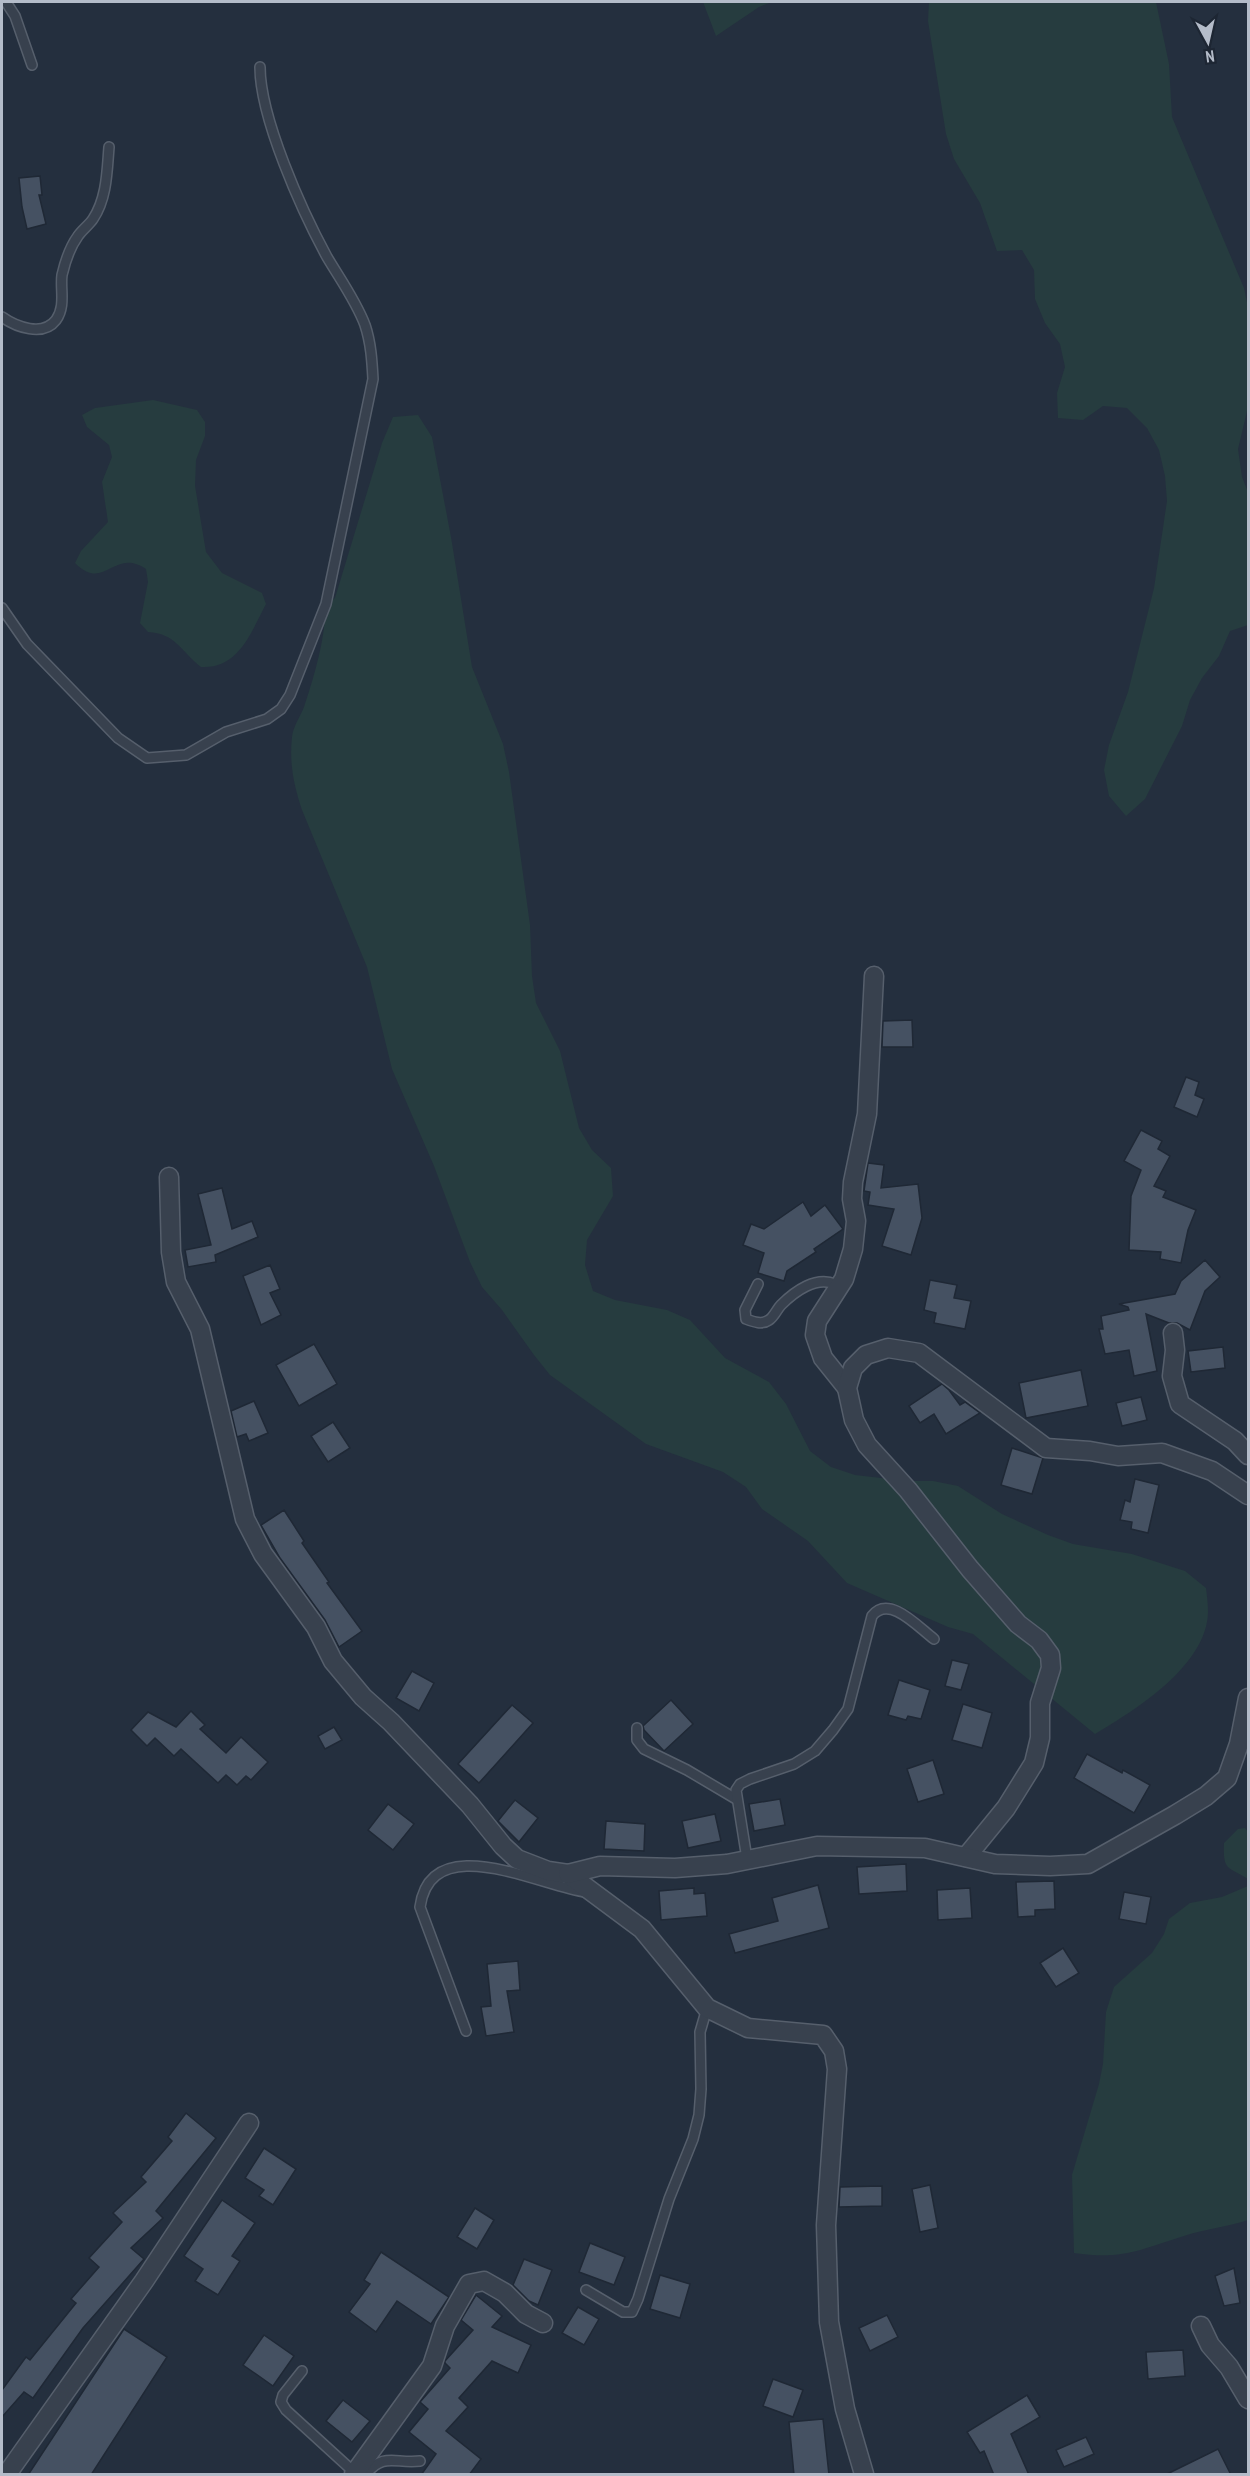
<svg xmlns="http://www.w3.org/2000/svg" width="1250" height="2476" font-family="'PT Sans Narrow',sans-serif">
  <rect width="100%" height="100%" fill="#242f3e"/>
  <!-- green -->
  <g fill="#263c3f">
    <path d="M703,2H772L759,7L716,36Z"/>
    <path d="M929,2H1156L1169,64L1172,117L1244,288L1248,307V407L1238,449L1242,477L1248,492V625L1230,631L1219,656L1202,678L1190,700L1182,726L1145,799L1126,816L1109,796L1104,770L1109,745L1128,692L1154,588L1167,501L1165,476L1159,450L1147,428L1127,408L1103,406L1083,420L1058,418L1057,393L1065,367L1060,344L1045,323L1035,299L1034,270L1022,250L997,251L980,203L954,159L946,134L928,21Z"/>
    <path d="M153,400L197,410L205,422V436L196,460L195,486L206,552L222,573L262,593L266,604C251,632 239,669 201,667C181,651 175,633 148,632L140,623L148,582L146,569C113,547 105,593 75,563L81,551L108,522L102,482L112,457L109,445L87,427L82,415L95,408Z"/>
    <path d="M418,415L432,437L451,537L472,667L503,744L509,772L530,925L532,976L536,1003L560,1051L579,1128L592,1150L611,1168L613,1196L587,1240L585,1265L593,1291L615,1300L667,1310L690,1320L725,1358L769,1382L786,1404L810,1451L831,1467L855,1475L907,1481H933L958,1486L1002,1514L1048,1535L1073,1544L1132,1554L1185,1571L1206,1588C1207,1596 1208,1604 1208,1612C1207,1665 1136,1710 1095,1734L973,1634L948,1627L847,1583L808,1541L762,1509L746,1487L723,1472L646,1444L550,1375L534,1355L502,1310L482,1287L470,1262L434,1166L392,1069L367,967L302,810C294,786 289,763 292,737C293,727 300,717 304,707C315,673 325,640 326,604L335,598L382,443L393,417Z"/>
    <path d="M1245,1828L1248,1832V1879C1227,1866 1223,1871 1224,1843L1238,1829Z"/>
    <path d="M1248,1886V2220C1227,2227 1205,2229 1184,2236C1139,2250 1123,2260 1074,2253L1072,2175L1099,2084L1103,2064L1106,2012L1114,1987L1152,1953L1164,1934L1169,1919L1190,1903L1222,1897Z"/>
  </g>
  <!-- building -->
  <g fill="#455162" stroke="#1f2835" stroke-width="1.5">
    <path d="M40,176L42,195H39L46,224L27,229L22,207L19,178Z"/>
    <path d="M912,1020L913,1047H882L883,1021Z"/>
    <path d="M1186,1077L1199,1082L1195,1095L1204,1099L1197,1117L1174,1107Z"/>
    <path d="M1141,1130L1162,1141L1158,1149L1170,1156L1154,1186L1166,1191L1163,1197L1196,1210L1188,1230L1181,1263L1160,1259L1161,1252L1129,1250L1131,1196L1141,1170L1124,1161Z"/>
    <path d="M868,1163L884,1165L881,1188L918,1184L922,1218L911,1255L882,1246L894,1209L868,1205L870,1192L864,1191Z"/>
    <path d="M222,1188L232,1229L252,1221L258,1237L215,1255L216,1262L188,1267L185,1250L211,1245L198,1194Z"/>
    <path d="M803,1202L811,1216L825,1205L843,1229L814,1249L816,1252L787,1271L784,1281L758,1273L764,1253L743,1245L751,1224L764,1229Z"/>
    <path d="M1205,1260L1220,1277L1205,1291L1190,1330L1177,1323H1169L1146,1314L1157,1371L1134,1376L1129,1350L1105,1354L1099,1329H1103L1101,1316L1129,1310L1128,1307L1119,1304L1175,1294L1181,1281Z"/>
    <path d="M270,1265L280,1289L270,1293L281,1315L261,1325L243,1276Z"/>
    <path d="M930,1280L957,1285L954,1298L971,1301L965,1329L934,1323L936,1313L924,1310Z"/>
    <path d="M314,1344L337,1384L299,1406L276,1365Z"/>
    <path d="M1223,1347L1225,1368L1191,1372L1188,1351Z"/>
    <path d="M1081,1370L1088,1406L1026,1418L1019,1383Z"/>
    <path d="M942,1384L949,1390L960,1405L965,1402L980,1413L946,1434L934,1414L920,1423L909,1406Z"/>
    <path d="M1141,1397L1147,1420L1122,1426L1116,1403Z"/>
    <path d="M254,1401L268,1433L249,1441L246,1434L237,1437L231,1411Z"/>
    <path d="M333,1422L350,1448L328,1462L311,1436Z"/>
    <path d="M1012,1448L1043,1458L1032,1494L1001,1485Z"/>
    <path d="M1135,1479L1159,1485L1148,1533L1131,1529L1132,1522L1120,1520L1125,1500L1130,1502Z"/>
    <path d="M284,1510L304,1541L302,1543L329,1582L327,1583L362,1631L339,1647L325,1620L280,1558L261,1525Z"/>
    <path d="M952,1660L969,1664L961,1690L945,1686Z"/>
    <path d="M412,1671L434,1683L419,1711L396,1698Z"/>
    <path d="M899,1680L930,1690L921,1719L908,1716L906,1720L888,1715Z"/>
    <path d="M671,1700L693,1724L664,1751L644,1730L643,1726Z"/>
    <path d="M963,1704L992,1713L982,1748L952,1740Z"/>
    <path d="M512,1705L533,1723L479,1783L458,1764Z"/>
    <path d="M191,1711L205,1725L200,1729L226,1753L241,1737L268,1762L251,1780L246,1776L237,1785L226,1775L218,1783L181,1749L174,1756L155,1738L147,1746L131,1730L148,1712L176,1727Z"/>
    <path d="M334,1727L342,1740L325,1749L318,1736Z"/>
    <path d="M1087,1754L1122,1773L1123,1770L1150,1785L1134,1813L1074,1778Z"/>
    <path d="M933,1760L944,1794L918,1802L907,1769Z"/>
    <path d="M780,1799L785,1825L754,1831L749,1804Z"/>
    <path d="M515,1800L538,1818L519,1842L498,1821Z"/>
    <path d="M388,1804L414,1824L393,1850L368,1830Z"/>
    <path d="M715,1814L721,1841L688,1848L682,1821Z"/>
    <path d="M606,1821L645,1824L644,1851L604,1849Z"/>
    <path d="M906,1864L907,1891L859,1894L857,1867Z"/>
    <path d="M1054,1881L1055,1909L1035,1910V1916L1018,1917L1016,1882Z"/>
    <path d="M818,1885L829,1928L735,1953L729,1934L778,1921L772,1898Z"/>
    <path d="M694,1888V1894L705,1893L707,1916L661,1920L659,1891Z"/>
    <path d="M970,1888L972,1918L938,1920L937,1890Z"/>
    <path d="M1124,1892L1151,1897L1146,1924L1119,1919Z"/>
    <path d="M1063,1948L1079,1973L1056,1987L1040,1963Z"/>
    <path d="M518,1961L520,1990L507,1991L514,2032L486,2036L481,2007L491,2006L487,1964Z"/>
    <path d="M186,2113L216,2138L156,2211L163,2218L131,2248L144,2259L83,2328L33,2398L24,2392L2,2417V2390L26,2357L30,2360L76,2303L71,2299L99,2267L89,2258L122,2222L113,2213L146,2182L141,2177L172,2141L168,2137Z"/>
    <path d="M264,2148L296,2169L273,2205L259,2196L264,2190L245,2178Z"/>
    <path d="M930,2185L938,2228L920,2232L912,2189Z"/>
    <path d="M882,2186V2206L839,2207L840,2187Z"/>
    <path d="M222,2200L255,2223L232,2256L240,2261L218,2295L195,2281L203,2269L184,2256Z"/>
    <path d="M475,2208L494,2220L477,2249L457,2237Z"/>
    <path d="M590,2243L625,2257L614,2285L579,2272Z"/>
    <path d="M381,2252L449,2297L431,2324L397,2301L376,2332L349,2312L370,2284L364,2280Z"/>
    <path d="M524,2259L552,2270L538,2305L529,2301L513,2285Z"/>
    <path d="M1234,2268L1240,2303L1224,2306L1215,2276Z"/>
    <path d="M660,2275L690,2284L680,2318L650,2309Z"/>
    <path d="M476,2295L502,2316L492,2327L531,2345L518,2373L492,2361L459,2398L468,2407L446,2431L481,2459L469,2475H421L436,2454L409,2432L428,2409L420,2402L450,2368L445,2363V2361L473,2330L461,2320Z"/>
    <path d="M578,2307L599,2319L584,2345L562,2333Z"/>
    <path d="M887,2315L898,2337L870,2351L859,2328Z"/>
    <path d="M124,2329L167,2357L91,2475H28Z"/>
    <path d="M264,2335L294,2356L273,2386L243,2365Z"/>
    <path d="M1183,2350L1185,2376L1148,2379L1146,2352Z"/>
    <path d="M773,2379L803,2390L793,2417L763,2406Z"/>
    <path d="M1027,2395L1040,2417L1011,2434L1029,2475H994L984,2451L980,2453L967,2432Z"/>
    <path d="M343,2400L370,2421L352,2442L326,2421Z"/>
    <path d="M823,2419L829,2475H794L789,2422Z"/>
    <path d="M1086,2437L1094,2454L1064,2467L1056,2450Z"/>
    <path d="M1218,2449L1231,2475H1165Z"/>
  </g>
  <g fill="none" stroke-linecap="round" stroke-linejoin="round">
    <defs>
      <g id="lane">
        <path d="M6,2L15,16L32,65"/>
        <path d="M2,317C16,327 43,337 56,320C66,306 60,289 62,275C65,262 70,247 78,236C82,230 89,225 93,219C107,198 107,171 109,147"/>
        <path d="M2,608L27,644L118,738L147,758L186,755L226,732L267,719L281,709L290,695L326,604L373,379C372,361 371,343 365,325C356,301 340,279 327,257C302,211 260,118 260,67"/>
        <path d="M758,1284L745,1310L746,1319C754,1322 762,1325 769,1320C774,1317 777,1309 781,1305C795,1291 816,1276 835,1284L837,1289"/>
        <path d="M637,1728V1740L644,1749L687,1770L736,1799"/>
        <path d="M747,1859L736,1790L740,1784L750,1779L794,1764L815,1751L833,1730L848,1709L872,1616C889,1594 918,1627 934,1639"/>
        <path d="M466,2031L420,1907C431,1829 538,1885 585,1892"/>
        <path d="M586,2290L623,2312H632L638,2299L669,2199L693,2139L699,2115L701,2089L700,2032L707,2008"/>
        <path d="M302,2371L283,2395L281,2402L286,2410L355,2473"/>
        <path d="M366,2474C384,2452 395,2464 420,2461"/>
      </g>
      <g id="street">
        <path d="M169,1177L171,1252L176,1282L200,1329L245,1519L263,1554L316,1627L333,1661L363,1697L391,1722L470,1805L503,1846L517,1859L548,1871L568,1874L642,1929L707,2008L748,2028L823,2035L834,2051L837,2069L826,2225L829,2322L845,2409L864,2474"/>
        <path d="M1173,1333L1175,1350L1172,1376L1180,1404L1235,1441L1248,1455"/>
        <path d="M847,1388L823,1358L815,1335L817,1321L844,1279L853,1249L856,1221L852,1199L853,1182L867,1114L874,976"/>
        <path d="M966,1857L1006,1808L1034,1763L1040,1738V1703L1051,1668L1050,1655L1039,1640L1018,1624L970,1569L908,1490L867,1445L854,1420L847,1388L853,1368L866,1355L888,1348L919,1353L1046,1448L1090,1451L1118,1456L1162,1453L1212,1471L1248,1495"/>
        <path d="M568,1874L600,1866L675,1868L727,1864L817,1846L925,1848L995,1864L1050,1866L1088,1864L1175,1815L1206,1796L1227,1778L1239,1744L1248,1698"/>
        <path d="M1201,2326L1210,2345L1229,2367L1248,2399"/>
        <path d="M7,2474L144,2281L249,2123"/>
        <path d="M354,2474L432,2366L445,2326L469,2284L484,2281L505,2293L526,2314L543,2323"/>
      </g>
    </defs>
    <!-- lane casing -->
    <use href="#lane" stroke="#565f6c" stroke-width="12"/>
    <!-- street casing -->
    <use href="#street" stroke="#565f6c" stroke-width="21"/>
    <!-- lane -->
    <use href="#lane" stroke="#38414e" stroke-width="9"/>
    <!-- street -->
    <use href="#street" stroke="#38414e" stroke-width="18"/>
  </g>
  <!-- border -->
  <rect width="1250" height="2476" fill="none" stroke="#b4bcc9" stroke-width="6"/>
  <!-- north arrow -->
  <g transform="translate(1208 42) rotate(172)" stroke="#1d2633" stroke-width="4.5" paint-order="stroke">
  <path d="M0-4.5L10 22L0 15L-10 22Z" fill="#b4bcc9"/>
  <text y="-9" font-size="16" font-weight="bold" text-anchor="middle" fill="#b4bcc9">N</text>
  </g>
</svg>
